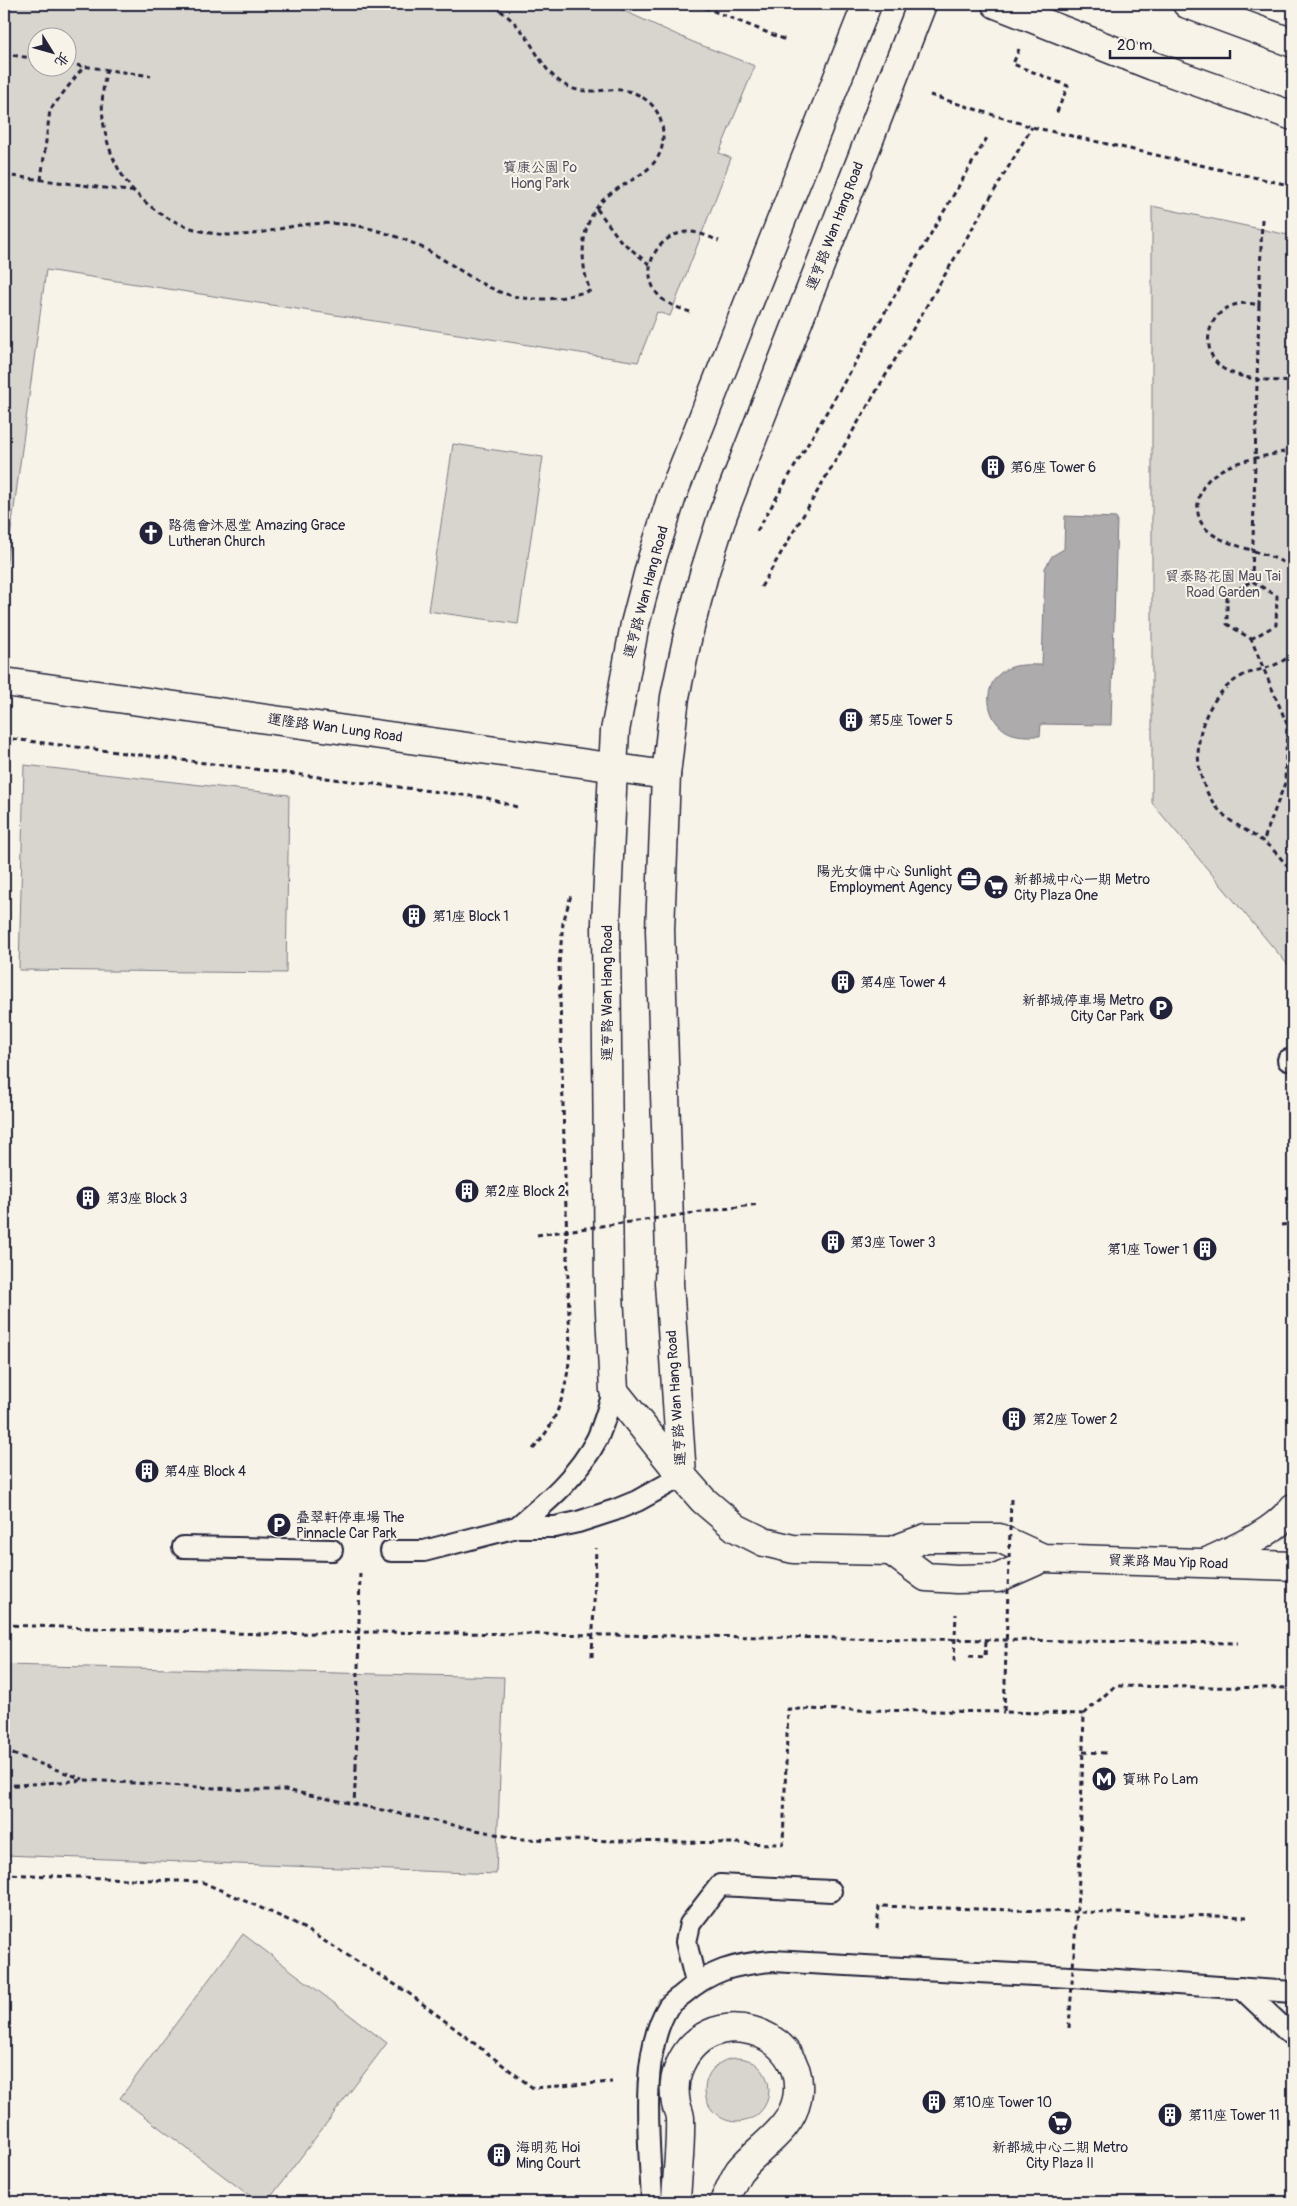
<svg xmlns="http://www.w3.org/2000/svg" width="1297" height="2206" font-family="Pangolin,'LXGW WenKai TC',sans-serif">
  <rect width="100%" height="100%" fill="#f7f3e8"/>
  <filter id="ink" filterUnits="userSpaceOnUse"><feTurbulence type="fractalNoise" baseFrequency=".02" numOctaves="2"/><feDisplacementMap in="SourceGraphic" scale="10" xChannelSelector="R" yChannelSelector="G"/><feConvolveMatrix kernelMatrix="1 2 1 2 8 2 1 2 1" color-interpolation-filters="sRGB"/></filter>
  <g filter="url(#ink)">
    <!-- green -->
    <g fill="#d8d5cf" stroke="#7d7c85" fill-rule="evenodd">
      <path d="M4,4H609L693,42L755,66L719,153L731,158L670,316L657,312L638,362L46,270L4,583ZM38,38H68V68H38Z"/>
      <path d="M1152,206L1293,236V971L1152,803Z"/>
      <path d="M453,444L543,457L518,624L428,611Z"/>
      <path d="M24,765L289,795L286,973L19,970Z"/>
      <path d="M4,1665L504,1677L496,1874L4,1855Z"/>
      <path d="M243,1934L387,2043L267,2202H258L120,2098Z"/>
      <circle cx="737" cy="2090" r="32"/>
    </g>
    <!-- water -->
    <path fill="#aeabad" stroke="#76747f" d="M1065,516L1117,518L1111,725L1041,724L1040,736C1029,736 1016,737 1006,731C982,716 982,676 1012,667C1021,664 1033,665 1042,665L1045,568L1052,556L1064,549Z"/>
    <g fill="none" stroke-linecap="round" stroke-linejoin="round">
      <defs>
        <g id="service">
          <path d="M1288,1060H1293"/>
          <path d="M517,1527C548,1501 578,1476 597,1439C604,1424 608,1407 614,1391"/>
          <path d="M183,1547L332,1550"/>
          <path d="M391,1551H424L517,1527H555L578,1522L615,1510L637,1501L682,1476"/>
          <path d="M696,1983L686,1942L690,1924L720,1885L831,1891"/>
          <path d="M1241,1988L1289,2033"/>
          <path d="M652,2202C650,2146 638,2056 668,2007C671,2003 677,1999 682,1995C711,1970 735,1964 772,1961L1089,1978L1293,1992"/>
        </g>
        <g id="minor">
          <path d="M867,4L672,496L652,559L635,624L615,731L613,768L606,923L609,1293L614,1391L682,1476L703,1500L736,1528L764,1542L793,1549L891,1551L926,1538H999L1043,1558L1293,1566"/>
          <path d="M4,682L666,775"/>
          <path d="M682,1476L669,1283L670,1256L660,930L666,775L675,697L688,635L704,574L723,514L922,4"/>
          <path d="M891,1551L926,1577L957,1579L998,1578L1043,1558"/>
          <path d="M1209,1561C1239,1547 1272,1534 1293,1508"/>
          <path d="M676,2202C677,2175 681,2146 680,2119C680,2113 677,2109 676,2104C674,2093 674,2080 678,2070C705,1996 810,2030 797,2099C790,2132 759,2146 739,2171C733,2180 728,2193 724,2202"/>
        </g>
        <g id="primary">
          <path d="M996,4L1153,66L1293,116"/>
          <path d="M1187,4L1293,43"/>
        </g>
      </defs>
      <!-- service casing -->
      <use href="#service" stroke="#22223b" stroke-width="24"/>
      <!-- minor casing -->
      <use href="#minor" stroke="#22223b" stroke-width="31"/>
      <!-- primary casing -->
      <use href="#primary" stroke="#22223b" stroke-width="31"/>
      <!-- path -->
      <g stroke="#22223b" stroke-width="3" stroke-dasharray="5 4" stroke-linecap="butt">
        <path d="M696,4L786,40"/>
        <path d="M1019,49L1013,64L1068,86L1056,114"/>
        <path d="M4,54L38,59"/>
        <path d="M68,64L151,76"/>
        <path d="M107,69C98,104 102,137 118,168C141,211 189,236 237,235C258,235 280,228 301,225C323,222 350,223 372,229C393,235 414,242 432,253C471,275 496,301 545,299C561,299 575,294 590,291C578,258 580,217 610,194C632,177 664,170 663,135C663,124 659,112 651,104C620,75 594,102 565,85C546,74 539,56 527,38C518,24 505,14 492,4"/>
        <path d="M930,95L1032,127L1293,186"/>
        <path d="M4,175L136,192"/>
        <path d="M41,180L50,110L84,66"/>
        <path d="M597,209L620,240L650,265"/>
        <path d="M1262,219L1259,305C1206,292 1191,359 1232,373C1249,380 1271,380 1290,382L1293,385"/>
        <path d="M1259,305L1252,581L1227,595V624L1251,639L1287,724L1285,783L1263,842"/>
        <path d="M690,312C681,309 670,305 662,299C637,276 653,236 686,232C697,231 709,237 719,241"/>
        <path d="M1293,448L1288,451C1256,459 1207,462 1199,498C1186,550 1269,544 1293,570"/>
        <path d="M757,531L988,136"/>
        <path d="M761,587L1032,127"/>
        <path d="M1251,639L1276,625L1277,596L1252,581"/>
        <path d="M1293,653C1272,673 1251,666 1230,684C1193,714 1187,774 1219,810C1234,827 1255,833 1271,848C1279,855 1286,865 1293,873"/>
        <path d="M4,738L487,798L517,807"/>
        <path d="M1281,1225L1293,1224"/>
        <path d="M533,1449C559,1421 567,1388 570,1351L559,964L563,923L571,895"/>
        <path d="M4,1625L263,1634L372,1632L1238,1643"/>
        <path d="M969,1656L985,1657L986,1640"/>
        <path d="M592,1657L596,1548"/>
        <path d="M954,1661L956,1614"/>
        <path d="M1084,1714L1115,1686L1293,1688"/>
        <path d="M4,1751L83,1779"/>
        <path d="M1083,1752L1107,1753"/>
        <path d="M356,1767L354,1804L519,1839L783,1844L788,1709L1004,1712"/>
        <path d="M4,1786L86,1780L247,1790H285L354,1804"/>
        <path d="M4,1874L202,1882L295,1923L407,1992L533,2088L612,2082"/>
        <path d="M877,1929L879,1906L1247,1917"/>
      </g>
      <!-- service -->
      <use href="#service" stroke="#f7f3e8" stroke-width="20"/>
      <!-- minor -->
      <use href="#minor" stroke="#f7f3e8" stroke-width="28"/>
      <!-- primary -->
      <use href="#primary" stroke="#f7f3e8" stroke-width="28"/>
      <!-- path-bridge -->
      <g stroke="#22223b" stroke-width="3" stroke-dasharray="5 4" stroke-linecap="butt">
        <path d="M537,1235L759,1204"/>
        <path d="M1011,1499L1004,1712L1084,1714L1079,1878L1069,2028"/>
        <path d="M356,1767L360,1571"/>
      </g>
    </g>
  </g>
  <!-- icons -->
  <defs>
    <symbol id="building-disc" viewBox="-11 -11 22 22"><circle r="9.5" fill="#22223b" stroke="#f7f3e8"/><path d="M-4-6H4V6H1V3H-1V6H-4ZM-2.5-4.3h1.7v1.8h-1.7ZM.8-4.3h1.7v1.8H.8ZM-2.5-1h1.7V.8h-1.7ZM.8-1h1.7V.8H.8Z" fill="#fff"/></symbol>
    <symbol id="church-disc" viewBox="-11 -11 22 22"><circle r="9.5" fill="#22223b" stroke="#f7f3e8"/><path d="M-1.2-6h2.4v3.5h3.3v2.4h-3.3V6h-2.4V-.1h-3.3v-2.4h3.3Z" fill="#fff"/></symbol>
    <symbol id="office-disc" viewBox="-11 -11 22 22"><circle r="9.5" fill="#22223b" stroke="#f7f3e8"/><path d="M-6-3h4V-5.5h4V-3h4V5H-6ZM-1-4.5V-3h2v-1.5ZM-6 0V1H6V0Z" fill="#fff"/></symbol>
    <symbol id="supermarket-disc" viewBox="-11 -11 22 22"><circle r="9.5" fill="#22223b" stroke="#f7f3e8"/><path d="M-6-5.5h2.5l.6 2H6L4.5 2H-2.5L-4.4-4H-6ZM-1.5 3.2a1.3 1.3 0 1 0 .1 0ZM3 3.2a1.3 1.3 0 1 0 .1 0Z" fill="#fff"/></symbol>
    <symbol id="parking-disc" viewBox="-11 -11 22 22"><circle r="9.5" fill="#22223b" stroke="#f7f3e8"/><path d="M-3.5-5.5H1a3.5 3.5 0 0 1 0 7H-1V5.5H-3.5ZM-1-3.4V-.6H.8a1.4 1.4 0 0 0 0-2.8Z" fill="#fff"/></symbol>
    <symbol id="metro-disc" viewBox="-11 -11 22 22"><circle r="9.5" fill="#22223b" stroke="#f7f3e8"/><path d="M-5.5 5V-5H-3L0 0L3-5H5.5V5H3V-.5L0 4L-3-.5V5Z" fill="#fff"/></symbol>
  </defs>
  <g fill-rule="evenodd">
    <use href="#building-disc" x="979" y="453" width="28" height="28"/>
    <use href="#church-disc" x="137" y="519" width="28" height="28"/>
    <use href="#building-disc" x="837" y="706" width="28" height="28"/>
    <use href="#office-disc" x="955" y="865" width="28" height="28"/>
    <use href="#supermarket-disc" x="982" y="873" width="28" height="28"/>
    <use href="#building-disc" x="400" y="902" width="28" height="28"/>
    <use href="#building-disc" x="829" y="968" width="28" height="28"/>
    <use href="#parking-disc" x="1147" y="994" width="28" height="28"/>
    <use href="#building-disc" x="453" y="1177" width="28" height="28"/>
    <use href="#building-disc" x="74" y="1184" width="28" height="28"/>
    <use href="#building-disc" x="819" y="1228" width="28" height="28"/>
    <use href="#building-disc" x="1191" y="1235" width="28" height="28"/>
    <use href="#building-disc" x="1000" y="1405" width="28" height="28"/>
    <use href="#building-disc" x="133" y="1457" width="28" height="28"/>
    <use href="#parking-disc" x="265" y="1511" width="28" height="28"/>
    <use href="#metro-disc" x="1090" y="1765" width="28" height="28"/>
    <use href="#building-disc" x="920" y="2088" width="28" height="28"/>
    <use href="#building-disc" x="1156" y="2101" width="28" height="28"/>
    <use href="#supermarket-disc" x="1046" y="2109" width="28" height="28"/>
    <use href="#building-disc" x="485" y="2141" width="28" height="28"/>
  </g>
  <g text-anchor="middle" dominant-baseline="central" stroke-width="4" stroke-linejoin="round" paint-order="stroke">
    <!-- park labels -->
    <g font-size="14" fill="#504f60" stroke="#f7f3e8">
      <text x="540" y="167">寶康公園 Po<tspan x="540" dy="16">Hong Park</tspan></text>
      <text x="1223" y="576">貿泰路花園 Mau Tai<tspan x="1223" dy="16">Road Garden</tspan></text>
    </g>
    <!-- street labels -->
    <g font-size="14" fill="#22223b" stroke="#f7f3e8">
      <text transform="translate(835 226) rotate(-69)">運亨路 Wan Hang Road</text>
      <text transform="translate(646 592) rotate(-75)">運亨路 Wan Hang Road</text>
      <text transform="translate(335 728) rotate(8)">運隆路 Wan Lung Road</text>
      <text transform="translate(607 993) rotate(-90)">運亨路 Wan Hang Road</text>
      <text transform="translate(676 1398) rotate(-94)">運亨路 Wan Hang Road</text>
      <text transform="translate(1168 1562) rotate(2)">貿業路 Mau Yip Road</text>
    </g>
    <!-- poi labels -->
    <g font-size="14" fill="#22223b" stroke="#f7f3e8" text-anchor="start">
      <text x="1010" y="467">第6座 Tower 6</text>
      <text x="168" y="525">路德會沐恩堂 Amazing Grace<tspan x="168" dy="16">Lutheran Church</tspan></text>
      <text x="868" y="720">第5座 Tower 5</text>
      <text x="952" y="871" text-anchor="end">陽光女傭中心 Sunlight<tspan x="952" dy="16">Employment Agency</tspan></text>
      <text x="1014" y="879">新都城中心一期 Metro<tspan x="1014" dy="16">City Plaza One</tspan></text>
      <text x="432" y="916">第1座 Block 1</text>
      <text x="860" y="982">第4座 Tower 4</text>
      <text x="1144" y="1000" text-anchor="end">新都城停車場 Metro<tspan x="1144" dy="16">City Car Park</tspan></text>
      <text x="484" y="1191">第2座 Block 2</text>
      <text x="106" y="1198">第3座 Block 3</text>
      <text x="850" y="1242">第3座 Tower 3</text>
      <text x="1188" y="1249" text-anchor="end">第1座 Tower 1</text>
      <text x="1032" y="1419">第2座 Tower 2</text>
      <text x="164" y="1471">第4座 Block 4</text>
      <text x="296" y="1517">叠翠軒停車場 The<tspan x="296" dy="16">Pinnacle Car Park</tspan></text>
      <text x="1122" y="1779">寶琳 Po Lam</text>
      <text x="952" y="2102">第10座 Tower 10</text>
      <text x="1188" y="2115">第11座 Tower 11</text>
      <text x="516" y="2147">海明苑 Hoi<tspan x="516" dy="16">Ming Court</tspan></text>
      <text x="1060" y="2147" text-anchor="middle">新都城中心二期 Metro<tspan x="1060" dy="16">City Plaza II</tspan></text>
    </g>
  </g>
  <!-- margin -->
  <rect width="1297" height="2206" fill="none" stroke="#f7f3e8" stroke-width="20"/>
  <rect x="10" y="10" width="1277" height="2186" fill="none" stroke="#22223b" stroke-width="2" filter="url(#ink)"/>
  <!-- north arrow -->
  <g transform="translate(52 52) rotate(127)"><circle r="24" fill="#f7f3e8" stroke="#a29fa3"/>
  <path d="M0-4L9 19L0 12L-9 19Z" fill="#22223b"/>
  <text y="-8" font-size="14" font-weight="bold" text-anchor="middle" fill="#22223b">北</text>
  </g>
  <!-- scale -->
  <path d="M1110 50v8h120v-8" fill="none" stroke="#22223b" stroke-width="2.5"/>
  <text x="1117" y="50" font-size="15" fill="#22223b" stroke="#f7f3e8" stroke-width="4" paint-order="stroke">20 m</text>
</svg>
